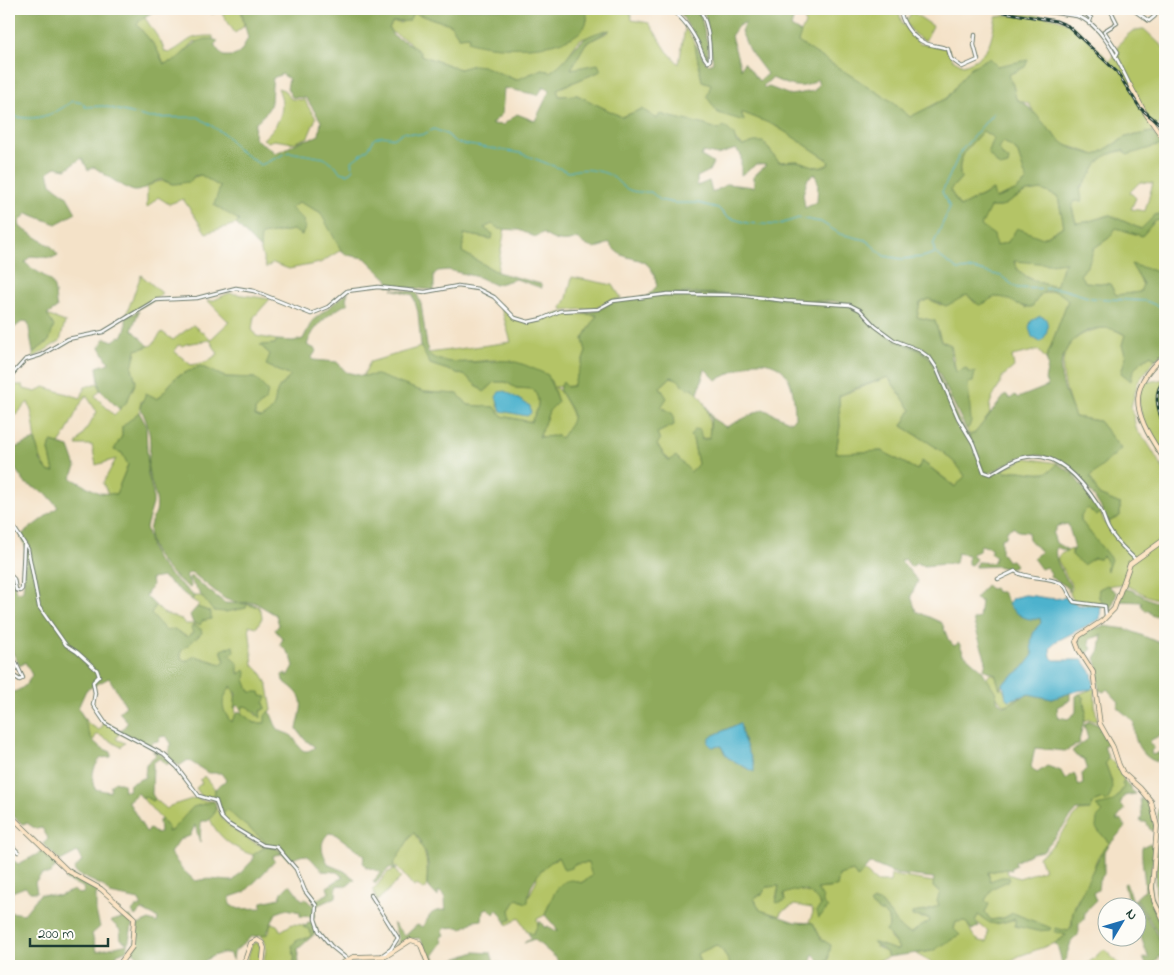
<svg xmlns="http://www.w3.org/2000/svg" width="1174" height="975" font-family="'Indie Flower',sans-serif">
  <rect width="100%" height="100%" fill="#fdfcf7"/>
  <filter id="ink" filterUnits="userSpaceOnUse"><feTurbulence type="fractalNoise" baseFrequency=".02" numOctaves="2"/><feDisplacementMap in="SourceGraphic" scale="10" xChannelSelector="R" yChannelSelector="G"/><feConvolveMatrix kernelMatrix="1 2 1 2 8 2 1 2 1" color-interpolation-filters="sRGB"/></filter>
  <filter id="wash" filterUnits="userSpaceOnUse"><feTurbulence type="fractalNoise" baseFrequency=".0096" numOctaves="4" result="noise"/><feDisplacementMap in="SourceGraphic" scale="20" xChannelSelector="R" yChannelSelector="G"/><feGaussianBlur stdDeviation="1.12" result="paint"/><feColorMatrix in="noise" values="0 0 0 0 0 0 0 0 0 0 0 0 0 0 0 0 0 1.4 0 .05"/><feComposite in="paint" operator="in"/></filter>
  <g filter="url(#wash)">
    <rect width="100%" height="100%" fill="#f4e2c8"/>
    <!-- green -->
    <g fill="#b4c466" stroke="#6a804d" fill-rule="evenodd">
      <path d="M209,9H241L244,26L235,33L220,10L212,14Z"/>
      <path d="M586,9L630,10L632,20L649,23L667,51L679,64L685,28L694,41L702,81L711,84L744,120L741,112C773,120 799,142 827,159L829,164C817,171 809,163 797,161C791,161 785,162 779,162L765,144L751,143L743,146C717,122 692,124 660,114L657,119L642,109L622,117L577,95L559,96L557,89L601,71L571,69L586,43L609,32L606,30L579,40L562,64L550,72L542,69L516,80C501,74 476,63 460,69L419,55L408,41L391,32L389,28L393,22L401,23L413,13L450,24L459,37L587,21Z"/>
      <path d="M804,9H898L902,23L920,44L948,48L952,59L963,65C990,56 990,43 996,17C1018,13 1054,13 1073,26C1086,35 1098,50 1110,61C1118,47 1125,29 1144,29L1165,49V118L1152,132L1126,137L1096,155L1063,144L1037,117L1029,104L1016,99L1013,85L1008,75L1024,67L976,65L970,68L947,98L910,117L891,101L797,42L805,24Z"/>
      <path d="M912,12L933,26L925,41L914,34L905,22Z"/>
      <path d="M145,18L161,42L165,52L169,53C192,41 185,36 213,36V39L194,42L178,59L164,64L155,46L137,25L140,20Z"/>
      <path d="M278,88L284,90L291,99L305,100C308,108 312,112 316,118L308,137L294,143L274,140L268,142L263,139C280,124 287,109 278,88Z"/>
      <path d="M983,131L994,138L988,153L1003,156L997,148L1004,142L1017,151L1027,181L1015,191L994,199L992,190L960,207L950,190L961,178C955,158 970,145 983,131Z"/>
      <path d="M1165,143V213L1155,215L1141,229L1110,215L1086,222L1076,223L1072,208L1074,201L1094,165L1106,154ZM1140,182L1153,183L1145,211L1131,209L1136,198L1130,192Z"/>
      <path d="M201,175L220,187L239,221L236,224L206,233L183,199L169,204L158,197L147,208V187C157,181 161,179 172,184Z"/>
      <path d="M1042,190L1058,197L1064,226L1043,238L1008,242L996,246L980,226L990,207H1001L1026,192Z"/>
      <path d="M299,202L320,212L340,244L341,250L320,263L289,269L273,263L266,268L259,245L261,235L293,230L302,235L291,208Z"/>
      <path d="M1165,219V274L1132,265L1143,285L1140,292L1116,295L1110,284L1085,282L1080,275L1088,265L1094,248L1109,238L1116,227L1142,236L1155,221Z"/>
      <path d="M492,224L505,228L497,272L462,252L464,234L491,239L483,228Z"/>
      <path d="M1014,260L1050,264L1067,261L1062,267L1056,287C1041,283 1018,278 1014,260Z"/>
      <path d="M141,275L162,293L156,299L126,315Z"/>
      <path d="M572,277L613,285L621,298L608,301L597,308L563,311L562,308L567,298Z"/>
      <path d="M1054,291L1060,292L1068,300L1046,359L1038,350L1012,356L1014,367L1002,377C1000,391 986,400 990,414L975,433L969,435C961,421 971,399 968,383L975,372H956L951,345L941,341L935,321L917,317L920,303L929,299L940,305L967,295L975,303C984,302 988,299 995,297C1004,295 1018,303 1026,308L1041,294Z"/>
      <path d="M229,293L270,299L254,317L252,329L256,336L277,340L275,344L261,346L270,354L271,368L291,376C287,380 282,384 279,388C271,402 282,406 261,418L255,416V410L266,400L255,378L225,377L200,366L176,377L158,399L141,401L139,412L122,427V436L114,450L122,453L128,464L116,494H108L103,483L116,459L96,465L92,445H76L97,412L86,395C75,411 70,429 59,444L51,442L49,450L54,472H49C30,448 39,429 28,402L16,415L9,414V379L14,375L15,385H23L24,389L36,392L44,387L81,398L85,387L98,383L100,390L95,396L114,415L126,403L136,382L132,368L136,350L152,345L162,332L173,340L193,325L211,339L229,322L207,300L212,301ZM210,340L218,354L206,362L191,365L174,351L178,345L182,346L186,344Z"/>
      <path d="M500,304L513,318L527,323L536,322L559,313L597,315L583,339L586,352L573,386L554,387C560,390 561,394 564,399C576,419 575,420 561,438L557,436L539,437L549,411L558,402L551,381C536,376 511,361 496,360C478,360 439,369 428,353L511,342Z"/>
      <path d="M47,315L65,322L60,341L33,358V353L49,341Z"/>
      <path d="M1109,327L1125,335L1122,345L1126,356L1121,373H1132L1137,364L1151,355L1155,360L1138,382L1131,407L1137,431L1147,442L1165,472V600C1137,599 1132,575 1099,589V598L1103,604L1090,605L1074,601L1070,594L1072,586L1057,559L1060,554L1072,549V555L1100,559L1103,556L1106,559L1107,570L1110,559L1081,521V515L1088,508L1096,516L1101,513L1105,524L1120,516V504L1099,495L1090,477L1121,449L1099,421L1075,417C1059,374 1049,335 1109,327Z"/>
      <path d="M421,347L430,364L466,376L484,392L495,382H506L516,388L533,389C542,402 538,408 531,422L502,416L495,407L468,405L458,394L424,392L363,376L370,362ZM507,393L530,406L501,411L497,404Z"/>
      <path d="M671,377L677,379L687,389L692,387C708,403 711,416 709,438L693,439L698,464L691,473L676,457L670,461L657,445V433L674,425L666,409L661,407L660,387Z"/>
      <path d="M888,377L911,410L902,426C925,441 951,453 965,476L956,487L922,461L917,470L882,451L836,454L840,426L839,396Z"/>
      <path d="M1165,379V460C1151,439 1132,408 1141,383Z"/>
      <path d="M1026,458L1057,463C1047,484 1021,465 1005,473L1003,469Z"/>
      <path d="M194,596H201L225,612L246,608L247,604L258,606L261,611L262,618L257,627L249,625L253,665L262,674L268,686L272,710L269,711L266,723H254L241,713L243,706L249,707L257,716L265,707L264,703L250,692L245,680L221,650L225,662L221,664L195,656L187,662L181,658V650L202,633H193L187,637L174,629L166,631L150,614L155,605L163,613L181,619L186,624H196L211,612L197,607L199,604L192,600Z"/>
      <path d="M989,674H995L1000,688H1002L1009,700L1022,697L1006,705L1000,701L986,679Z"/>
      <path d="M231,686C238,697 234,703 236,714L231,722C219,706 220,702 231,686Z"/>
      <path d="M1095,688V708L1098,722L1089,719L1084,721L1083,697L1079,694Z"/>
      <path d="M80,712L89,724L99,730L102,727L103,721L131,738L119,733L116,739L125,743L121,747L99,735H96L93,742Z"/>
      <path d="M1108,758L1115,763L1124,780L1122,784L1124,787C1116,798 1114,807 1099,805L1103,812L1096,828L1110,844C1091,857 1096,872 1086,888C1080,895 1075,903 1073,912C1071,919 1073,925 1068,931L1056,929L1066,935L1055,943L1019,956L1002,966H938L916,954L932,951L959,935L954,929L956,922L965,921C974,933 971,941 987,942L988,931L975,921L978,915L996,924L1016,919L1015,926L1050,928L1013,913L1004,918L991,920L985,913V900L992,889L988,872L1006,869L1008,874L1019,878L1044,870L1039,857L1050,848L1079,811L1091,810L1092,803L1103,799L1112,782L1105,762Z"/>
      <path d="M204,776L215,789L214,798L202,797L196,788L202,783L200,780Z"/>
      <path d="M144,796L152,801L155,799L167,809L170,806L198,797L200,800L214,801L167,833L168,827L143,799Z"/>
      <path d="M216,807C223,826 247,840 265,847L253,855C236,850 217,837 210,819Z"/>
      <path d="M225,810H229L268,844L267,846L233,827L222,816Z"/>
      <path d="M414,833C427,850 429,868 426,889L423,890L417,885L414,887L398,868L393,865L399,852Z"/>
      <path d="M559,857L574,864L588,863L593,876L551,899L545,915L537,919L538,927L533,934L527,931L519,918L507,925L506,922L511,919L510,910L517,899L526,903L537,879L536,875L543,867Z"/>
      <path d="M395,870L401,878L377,901L373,890L388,872Z"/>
      <path d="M863,870L877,882H890L891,875L934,882L933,887L940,892L939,905L927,911L912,913L922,918H929L930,921L911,933C896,929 900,924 891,915C887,910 884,908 881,902L874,901L870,904L880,912H883L888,918L890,938L899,948L896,950L875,946L886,952L888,957L864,966H825C829,951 820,936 813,923L809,922L813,913L812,908L794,905L781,912L780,916L760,910L754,898L762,894L767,887L779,886L776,898L794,889L815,895L821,905L823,904L817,889L837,887L839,875L853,871L858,878Z"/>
      <path d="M271,923L277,925L281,931L292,924L304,925L310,930L311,937L297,941L293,966H270V964L263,966L266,948L262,936L269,933Z"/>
      <path d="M257,942L262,948L260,966H245L252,944Z"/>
      <path d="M716,945L723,951L731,966H701L697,954Z"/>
      <path d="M1104,949L1121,966H1085Z"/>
    </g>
    <!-- forest -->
    <g fill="#8faa5b" stroke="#577448" fill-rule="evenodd">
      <path d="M9,9H157L140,20L137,25L155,46L164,64C169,62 176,61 179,57C191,47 200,34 218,41L214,45L223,56C241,57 240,53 248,38L241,9H586C586,12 588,17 587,20C581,53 491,51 468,41L469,36L459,37L450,24L413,13L409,21L393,22L389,28L393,36L410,44L421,53L420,55L460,69L473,65L483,66L516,80L542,69L550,72C577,54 572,36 610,30L586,43L571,69L598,64L601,71L557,89L559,96L577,95L622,117L642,109L657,119L660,114C680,120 700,122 719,130L724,126L734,135L736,142L743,146L754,142H763L779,162C785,162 791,161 796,161C809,163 817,171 829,164L827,159L776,126L741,112L744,121L718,113L707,97L711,84L702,81L694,41L705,61L709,65L713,62L705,15L701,9H804V11L795,13L791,27L801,33L798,42L891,101L910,117L947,98L970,68L989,58L997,66L1028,60L1025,67L1008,75L1013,85L1016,99C1035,107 1045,129 1062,142C1070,149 1085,152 1096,155L1126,137L1152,132L1164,144L1127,155L1123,150C1088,159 1101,169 1080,187L1082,201H1074L1072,208L1076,223L1086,222L1110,215L1141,229L1155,215L1165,213V219L1155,221L1142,236L1116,228L1109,238L1094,248L1088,265L1080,275L1085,282L1110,284L1116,295L1140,292L1143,284L1131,264L1165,274L1163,284L1165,286V352L1155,360L1151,355C1140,362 1132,367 1131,381L1121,373L1126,356L1122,345L1125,335C1102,319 1070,332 1062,360C1057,378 1069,400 1075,417L1099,421L1121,449L1090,477L1099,495L1120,504V516L1108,522C1096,493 1059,444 1021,457C1011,461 1000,468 990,473L984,472L969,435L975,433L1006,394L1010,399L1015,395L1018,398L1048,386L1045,380L1048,365L1046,359L1068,300C1060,292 1052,288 1041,294L1032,307C1020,309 1010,297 997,297C990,297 987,304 979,305L967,295L946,306L929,299L920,303L917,317L935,321L941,341L951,345V356L956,372L966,368L969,373L975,372L973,382L968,383L971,421L969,427L966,429L931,357L919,349L894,340L875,325L861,310L850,304L831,301H787L739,294L687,293L647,296L657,286C650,245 624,270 609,242C598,251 586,249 578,238C567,244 553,242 543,233L535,237L519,230L499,229L492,224L484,228L493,234L492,239L464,234L462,252L497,272L541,284L542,288L516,279L495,285L478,277L448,270L438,271L434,274V290L388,286V280L365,258L347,255L341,250L320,212L299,202L291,208L303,220L305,228L302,235L293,230L261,235L260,249L236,224L239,221L237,219L214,205L220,187L201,175L194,176L190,182C184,182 179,184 174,184C169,184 165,179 159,180C151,182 143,192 134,191C125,189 103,173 94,167L88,170L82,158L66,169L56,167L48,172L51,184L66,195L76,213L56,224L27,213L19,222L20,227L52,247L58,255L52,258L31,256L25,262C32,272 51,275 54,288C56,294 55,302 57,308L47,315L54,326L49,341L33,353L28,322L23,321L9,332ZM746,22L741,31L749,50L767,74L759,81L744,62L741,69L731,36L738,26ZM282,74L289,79L287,88L292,97L306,98L321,121L319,135C312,139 305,139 299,142C291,146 284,150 275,153C269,146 261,144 254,138L255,123C277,104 269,104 273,78ZM772,78C788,85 804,92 817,79L819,84L814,91L790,95L769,87L765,88L763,86ZM544,86L550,90L535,121L517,114L503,125L491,124L502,114L504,88L538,95ZM983,131L994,138L988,153L1000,167L1008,165L1009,160L1003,156L998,148L1004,142L1017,151L1027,181L1015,191L995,199L993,190L960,207L950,190L961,178C955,158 970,145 983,131ZM736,149L741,155V175L757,164L766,165L754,176V187L727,184L712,193L709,181L697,186V177L709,171L713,163L701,156L703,152L717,155ZM815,174L818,183L817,202L805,208L803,194L808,178ZM1042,190L1058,197L1064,226L1043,238L1017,228L1008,242L996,246L994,235L981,226L990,207H1001L1026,192ZM1014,261L1050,264L1066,262L1062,267L1056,287C1041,283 1018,279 1014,261Z"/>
      <path d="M679,9H698L700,13L708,46V59L705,58C700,39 686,27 679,9Z"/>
      <path d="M392,289L416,292L421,304L428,353C440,369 491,359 511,361C523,363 536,370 548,375L558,402L549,411L539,437L557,436L561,438C580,412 572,415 559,389L563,382L567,387L573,386L586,352L583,339L597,315L583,313L598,310L613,301L668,294L739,295L850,305L860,310L875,326L894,340L919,350L930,358L958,419L973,444L983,473L991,475L1003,468L1006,473C1021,465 1047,484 1057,463L1073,474L1101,513L1096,516L1088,508L1081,515V521L1111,559L1107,571L1106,559L1103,556L1100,559L1094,558L1083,565L1072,555L1074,544L1068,524L1057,526L1053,534L1056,543L1068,550L1066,551L1056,547C1053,562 1064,573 1070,586L1069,592L1066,586L1050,577L1051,573L1046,567L1041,569L1033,558L1041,552L1029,539L1028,532L1018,531L1013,527L1007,530L1006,537L1001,539V552L1007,561L1012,560L1016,565L1008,569L997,566L975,567L977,562L993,563L996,557L991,554V548L981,545L979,551L972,554L976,559L971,565L968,564V555L957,553L955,563L924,566L917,563L911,567L905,559L901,561L918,581L911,596L916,611L942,623L948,639L954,646L959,643L964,654L981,669L995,691L998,702L1005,706L1029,694L1052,699L1070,693V700L1057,707L1058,717L1068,719L1076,712V696L1079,694L1083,697L1086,712L1079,741L1080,743L1065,751L1035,748L1031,767L1037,773L1047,766L1061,771L1065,780L1074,773L1079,786L1083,784L1082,773L1087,768L1085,760L1076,756L1072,751L1088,739L1084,725L1089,721L1099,725L1109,742L1104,746L1108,758L1105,763C1110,776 1117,790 1106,802L1103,799L1092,803L1091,810H1077L1043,851L1032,853L1015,862L1016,865L1011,868L1012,870L1006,869L988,872L990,881L1001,877H1009L1010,880L993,888L985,900L989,904L985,913L991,920L1004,918L1013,913L1051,928L1050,930L1037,931L1015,926V919L996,924L990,923L978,915L975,921L979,926L972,930L965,921L956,922L954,929L960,935L932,951L888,957L886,952L873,942L896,950L899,948L886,931L889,927L888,918L883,912H880L870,904L874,901L881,902C884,908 887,910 891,915C900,924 896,929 911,933L930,921L929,918L912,916V913L927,911L939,905L937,901L940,892L933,887L934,878L896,874L870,863L858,878L853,871L839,875L837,887L817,889L823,898V904L828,908L819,918L816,912L821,905C809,889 803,887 784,894L785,901L776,903L779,886L767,887L762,894L754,898L760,910L795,922L813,923L821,939L831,945L828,961L826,960L825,966L813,954L810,964L802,963L797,966H731L723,951L716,945L697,954L701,966H561L556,958L534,939L524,943L531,938L527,931L533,934L540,921L545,928L548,926L554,931L558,930L545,915C551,899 560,871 581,883L592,876L588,863L574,864L571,868L564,870L558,857C542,867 529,881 528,902L526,903L517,899L510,910L512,919L506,922L497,909L494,914L488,908L483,910L482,920L474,921L462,929L459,927L445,928L443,931L445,935L441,937L443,942L433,956L440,964L475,952L491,953L494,963H501V966H434C425,957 427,946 419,938L408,939L394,948L399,941L393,923L405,936L417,925L422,927C431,916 429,910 446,910C444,901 448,896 438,891V897L427,885L428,865L426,854L420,844L421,841L414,833L412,834L393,865L397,870L389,868L375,884L373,882L381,872L366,867L363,862L365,856L335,834L329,833C318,843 322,853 329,865L344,871L355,879L347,886L337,885L336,897L316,906L314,901L329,893L327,887L343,877L337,872L323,871C309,860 311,848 290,861L277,847L267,846L268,844C256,832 241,824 229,811L225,810L222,816L218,803L214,798L215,789L226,780L221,773H208L188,760L179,766L168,756L171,743L166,736L160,737L158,741L153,742L150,746L121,731L128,722L119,712L126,706L109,678L86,690L78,708C92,729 83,741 111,752V757L101,758C93,767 90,778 95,789L110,792L111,785L115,781L123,784L124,791L129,790L130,784L145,777L146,764L156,755L152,751L159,753L170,762L167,765L160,758L153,763L152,794L155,799L152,801L144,796L143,799L138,793L128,801L146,832L150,829L157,834L160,832L159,820H162L168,827L167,832L171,831L193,807L214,801L216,804L214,814L208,821H201L200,843L195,825L190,836L180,839L170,853L183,870L195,881C213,877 216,881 233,881L253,860V855L265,847L276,848L282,854L275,855L273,857L275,861L245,892L230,897V905L239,909L261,908L262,902L280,898L282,892L290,884L302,900L305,899L315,906L314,917L300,916V912L287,909L276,913L266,935L251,937L234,952L233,961L229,953C218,953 206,957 200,966H134L141,959L133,952L138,925L149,920L157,923L158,918L142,910L135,916L132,912L136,907H142L139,900L110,894L103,886L77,874L74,870L82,861L77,852L60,861L43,844L48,838L42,828L36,829L27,823L22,824L9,812V693C20,691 27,686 32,675L25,662L20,666L9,646V576L13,580L16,592L23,591L26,548L21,535L58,507L47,494L25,483L14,467L9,464V450L35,440L41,462L49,472H54L49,450L51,442L69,447L76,467L71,478L99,493L116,494L128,465L122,453L114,450L122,436V427L139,412L146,425L148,475L153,493V504L146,527L151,548L156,559L170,575L194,596L192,600L163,577L151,579L152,585L146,596L155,605L151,614L166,631L174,629L187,637L193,633L191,628L193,625L201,629L202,633L181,651V658L186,661L195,656L221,664L225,661L221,650L233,646L234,652L229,655L238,663V673L240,674L245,670L246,672L245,680L250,692H260L261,696L267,697L264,703L266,708L260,711L261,718L249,707L243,706L242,711L238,705L234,708L236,694L231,686C221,700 220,707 231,722L239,711L254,723H265V716L269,711C273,716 274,724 278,729C282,733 288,733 292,736C299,744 301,758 315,747L305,740L297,729C302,703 308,698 283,681L282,675L286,673V676L289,675L294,666L291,656L280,644L283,639L275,630L279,625L276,615L254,602L237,603L225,599L191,572L186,575L191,586L190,588C170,575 142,549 151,522C152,519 155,516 156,512C159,499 152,487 149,474C147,465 150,453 150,444C150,430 146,419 140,407L146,393L158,399L176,377L200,366L225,377L255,378L268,391L266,400L255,410V416L261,418C281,406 271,402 279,388C282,384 287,380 291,376L266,365L270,354L260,345L275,344L277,340L293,341L303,339L312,321L348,292L346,299L348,303C329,314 314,324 307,345L317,350L312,357L313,360L337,362L346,372L363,376L377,375L424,392L458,394L468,405L495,407L502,416L531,422C538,408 542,402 533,389L516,388L506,382H495L484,392L466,376L430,364L421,347L418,312L413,295ZM754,362C791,360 794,388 795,417L791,422L763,409L726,427L713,419L706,406L711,419L709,438L702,440L700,430L695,429L690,436L693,439L698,464L691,472L676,456L669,461L657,445L660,440L657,433L674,425L673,414L661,407L667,398L660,387L671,377L677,379L687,389L692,388L698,393L705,369L716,380ZM888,377L911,410L902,426C924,440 951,453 965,476L955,487L922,461L917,470L882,451L836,453L840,426L839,396L854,389ZM740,723L743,738L754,765L746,768L727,757L714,735Z"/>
      <path d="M139,311L132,329L149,346L136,350L132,368L136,382L126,403L119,409L100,390L97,367L109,363L100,347L105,338L113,341L120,336L122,337L126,328V317Z"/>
      <path d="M190,576L225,603L253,604L256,605L255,607L247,604L246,608L225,612L213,611L189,579Z"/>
      <path d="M986,585L991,589L994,588L996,592H1002C1012,608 1019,621 1040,618L1041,623C1031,632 1029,644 1034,655L1023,668L1003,683L1000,689L995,674L984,669L986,661L973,620L979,618L981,601L975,599Z"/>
      <path d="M1107,585L1117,593L1111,609C1104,604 1096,599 1099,589Z"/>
      <path d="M1122,588C1138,589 1149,604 1165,603V606H1161L1156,616H1153L1148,610L1146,611L1141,605L1142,602L1119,601Z"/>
      <path d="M197,607L211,612V619L202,621L200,625L193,623L190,615Z"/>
      <path d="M1104,626L1126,629L1165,645V737L1161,735L1151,740L1150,743L1154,748L1151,751L1152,755L1161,752L1156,762C1139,754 1133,740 1134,722L1117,707L1119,702L1107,689L1104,692L1099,690C1097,679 1099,667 1095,658L1100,650L1102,635L1090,639L1089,644L1092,649L1085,655C1071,635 1085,630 1104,626Z"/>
      <path d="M1124,780L1135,794L1124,796L1120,804L1125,809L1116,820H1122L1125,827L1110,844L1096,828L1097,818L1103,812L1096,806C1117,801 1111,805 1124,787L1122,784Z"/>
      <path d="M1140,798L1149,803L1155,829L1151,831L1146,822H1140L1142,816Z"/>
      <path d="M1165,802V918C1149,891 1157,866 1159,836C1160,827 1157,818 1158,809Z"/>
      <path d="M1150,843L1154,847L1150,893L1165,927V945L1136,898L1145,890C1145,875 1141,862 1142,847Z"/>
      <path d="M1109,845L1104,853V874L1099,881L1098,890L1093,893L1096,901L1085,912L1084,920L1079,924L1078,935L1071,942L1063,966C1060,958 1060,950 1055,943L1066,935L1055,932V928L1068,931L1072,926L1073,911L1104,847Z"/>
      <path d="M44,850L58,863L50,874H42L35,882L37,892H30L25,887L12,892V899L9,898V865L13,860L18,864C24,861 39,854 44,850Z"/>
      <path d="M70,874L101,892L96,894V912L100,927L92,934L97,951L128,944L121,939L120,930L111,921L130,916L133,921L127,950L117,954L114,966H9V912L24,914L40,894L59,896L74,890L78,894L84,893L83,887L65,880Z"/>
      <path d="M1126,883L1132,901L1135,899L1165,948V962L1160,956L1153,966H1147L1143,958L1149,959L1137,926L1136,908L1130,907L1124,884Z"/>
      <path d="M308,922H313L318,931L298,949L299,966H293L295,959L292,946L297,940L311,937L310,930L303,927L307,925Z"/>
    </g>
    <!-- water -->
    <g fill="#4eb2cd" stroke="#367880">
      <path d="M1040,316L1045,318C1050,324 1047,338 1040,342L1032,337L1029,328L1031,321Z"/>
      <path d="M505,391L530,406L531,413L527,416L501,411L496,397L499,392Z"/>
      <path d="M1025,595C1041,596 1051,601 1067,597L1078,605L1101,606L1100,619L1055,642L1050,649L1051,657L1054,660H1083L1092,673L1094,686L1091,689L1076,691L1052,699L1029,694L1009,700L1006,698L1003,683L1023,668L1033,655C1029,644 1031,632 1041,623L1040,618C1027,623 1016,613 1008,605L1012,598Z"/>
      <path d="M740,723L743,738L754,765V772L727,757L721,746L712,747L708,743L710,737Z"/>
    </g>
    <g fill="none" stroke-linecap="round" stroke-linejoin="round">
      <!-- stream -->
      <g stroke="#4eb2cd" stroke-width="1">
        <path d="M9,115C33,122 52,117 72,101L83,103L85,107L103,106L150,118L198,117L227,136L237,149L261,165L289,152L324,158L336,166L340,172L348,174L353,169L352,161L368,149L375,138L382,136L395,138L403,132L422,135L434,129L448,135L456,143L520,153L569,172C581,167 601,170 612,176C617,180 621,186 627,189C635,193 642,192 651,192L660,200L674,203H698L718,208L727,217L747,223L777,225L799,218L821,222L840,234L866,240L884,256L902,259L923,257L935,253L958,270L974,269L1001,276L1017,288L1061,289L1091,298L1146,301L1165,309"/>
        <path d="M935,252L933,245L950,207L942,192L961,151L995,111"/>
      </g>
    </g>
  </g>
  <g filter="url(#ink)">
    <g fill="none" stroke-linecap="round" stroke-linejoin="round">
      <defs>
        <g id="minor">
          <path d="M668,9C680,14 691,30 697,41C701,48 702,57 708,62"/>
          <path d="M699,9C708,21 710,45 710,60L708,62"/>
          <path d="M900,9C902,23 911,37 925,43C932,46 941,46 948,49L951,59L962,67L978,60L974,45L975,35"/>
          <path d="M1028,9L1077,16C1103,24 1119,63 1130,85"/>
          <path d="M1081,9L1091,18L1089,24"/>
          <path d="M1110,9L1117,23L1104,31L1118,52L1116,56"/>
          <path d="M1132,9L1149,21L1155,16L1157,9"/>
          <path d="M1158,10L1165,17"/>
          <path d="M656,11L663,9"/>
          <path d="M9,378L25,360L41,355L68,339L103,332L156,300L197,298L236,288L254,291L311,314L328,307L347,291L378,287L425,292L458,286L478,289L494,297L515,318L528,322L542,319L560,311L598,309L613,301L668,294L739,295L787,301L850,305L860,310L875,326L894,340L919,350L930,358L936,367L958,418L973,443L984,472L990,474C1000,469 1010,461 1021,458C1056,448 1082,480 1099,507C1104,514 1105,524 1110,531C1116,542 1126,550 1135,559"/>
          <path d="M9,520L28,549L39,607L66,645L77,652L97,670L99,676L93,682L95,693L93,705L106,724L164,755L177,767L199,796L216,801L221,817L228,824L263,845L277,847L296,869L305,891L316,905L315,919L319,931L331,946L347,959"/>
          <path d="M9,574L14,579L16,590L20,591L22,589L24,545"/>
          <path d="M998,579L1015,571C1025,579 1046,576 1061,583C1068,586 1069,597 1074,602L1105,606L1106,616"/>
          <path d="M9,654L16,663L23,678L20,680L9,673"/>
          <path d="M9,843L18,852"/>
          <path d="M371,895L398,938L391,949L381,956"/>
        </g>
        <g id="secondary">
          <path d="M1130,85L1144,111L1165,141"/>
          <path d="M1165,355C1121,390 1138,420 1165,460"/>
          <path d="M1165,539L1130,564L1114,609L1102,621L1079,636L1076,642L1079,650L1093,672L1100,724L1113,747L1119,765L1123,773L1140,788L1151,801L1157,826L1152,888L1154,901L1165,924"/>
          <path d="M9,814L68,871L101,889L134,918L132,947L118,966"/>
          <path d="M243,966L251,943L257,940L262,943L264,948L262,966"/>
          <path d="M338,966L353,957L386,956L411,940L420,943L429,966"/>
        </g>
      </defs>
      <!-- minor casing -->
      <use href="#minor" stroke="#6a7768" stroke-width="4.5"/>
      <!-- secondary casing -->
      <use href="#secondary" stroke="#6a7768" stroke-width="5.5"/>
      <!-- minor -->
      <use href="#minor" stroke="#fff" stroke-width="2.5"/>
      <!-- secondary -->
      <use href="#secondary" stroke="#fde5c5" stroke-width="4"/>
      <defs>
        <g id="rail">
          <path d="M985,9L1056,21L1068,26L1117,72L1140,108L1165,128"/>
          <path d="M1165,380C1150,393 1160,414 1165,430"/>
        </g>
      </defs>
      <!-- rail casing -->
      <use href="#rail" stroke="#1f3d34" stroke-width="3"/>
      <!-- rail -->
      <use href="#rail" stroke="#fdfcf7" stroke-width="1" stroke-dasharray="4" stroke-linecap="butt"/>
    </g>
  </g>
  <!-- margin -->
  <rect width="1174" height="975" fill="none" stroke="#fdfcf7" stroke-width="30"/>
  <!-- north arrow -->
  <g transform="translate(1122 922) rotate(52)"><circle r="24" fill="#fdfcf7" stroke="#a4b0a9"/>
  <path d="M0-4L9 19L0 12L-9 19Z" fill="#1f6fb2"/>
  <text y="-8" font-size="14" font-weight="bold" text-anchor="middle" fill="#1f3d34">N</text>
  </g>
  <!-- scale -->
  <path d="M30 938v8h78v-8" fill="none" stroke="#1f3d34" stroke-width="2.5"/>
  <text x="38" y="938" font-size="15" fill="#1f3d34" stroke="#fdfcf7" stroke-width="4" paint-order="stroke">200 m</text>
</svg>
